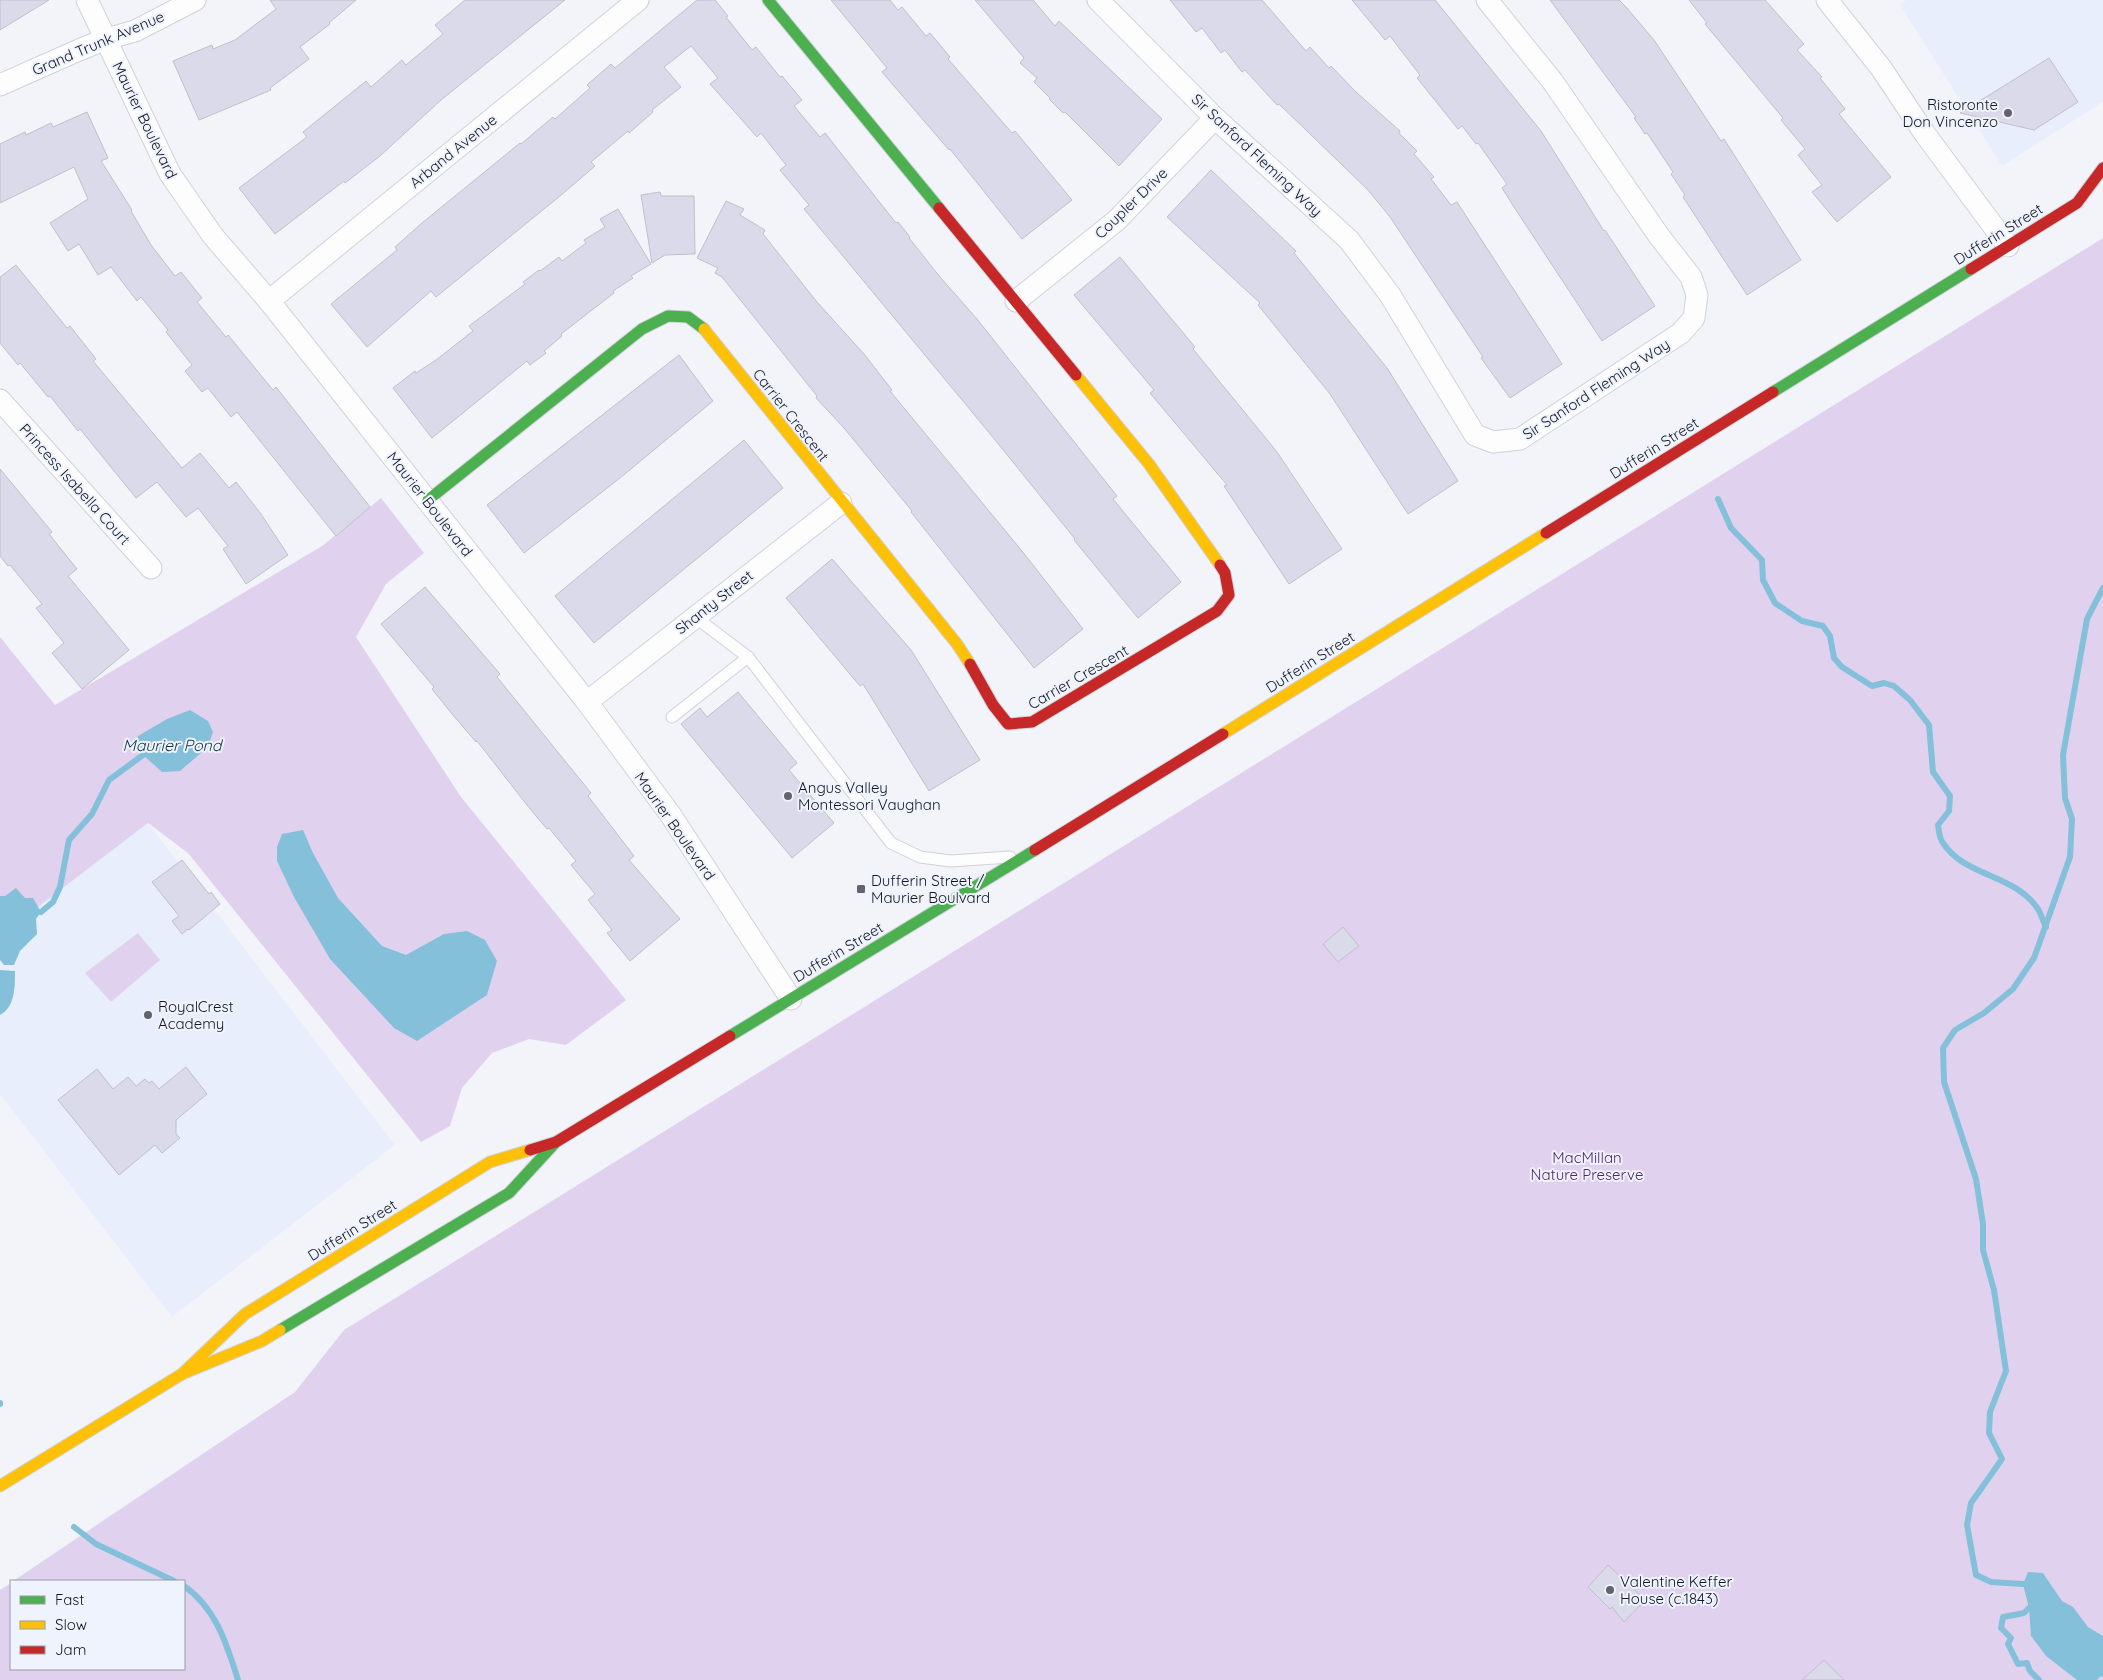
<svg xmlns="http://www.w3.org/2000/svg" width="2103" height="1680" font-family="Quicksand,sans-serif">
  <rect width="100%" height="100%" fill="#f2f4fa"/>
  <!-- built -->
  <g fill="#e9eefd">
    <path d="M1906,0H2103V102L2002,166L1900,5Z"/>
    <path d="M148,823L395,1145L172,1317L0,1094V936Z"/>
  </g>
  <!-- green -->
  <g fill="#e0d2ef">
    <path d="M2103,238V1680H0V1590L11,1583V1669H184V1581H13L295,1392L344,1330Z"/>
    <path d="M381,498L424,553L386,584L356,637L461,797L626,1000L566,1045L529,1039L492,1053L462,1088L450,1126L421,1142L188,853L148,823L0,936V637L55,705L322,546Z"/>
    <path d="M138,933L160,960L111,1002L85,973Z"/>
  </g>
  <!-- water -->
  <g fill="#85c0da">
    <path d="M190,710L208,721L213,732L208,747L180,771L162,772L143,755L136,745L138,736L167,719Z"/>
    <path d="M303,830L313,853L338,898L382,946L406,955L444,934L467,931L485,940L497,961L487,995L417,1041L394,1028L330,959L294,897L277,861V847L282,834Z"/>
    <path d="M16,888L25,898H33L41,912L36,919L37,934L20,951L14,965H4L0,960V896H5Z"/>
    <path d="M0,970L15,971C15,987 15,1007 0,1015Z"/>
    <path d="M2028,1572L2043,1573L2062,1601L2073,1607L2088,1627L2103,1636V1678L2101,1676L2097,1680H2077L2046,1656L2031,1636L2029,1608L2023,1584Z"/>
  </g>
  <g fill="none" stroke-linecap="round" stroke-linejoin="round">
    <!-- stream -->
    <g stroke="#85c0da" stroke-width="6">
      <path d="M1718,499L1731,528L1762,560L1763,580L1775,603L1802,621L1823,626L1830,636L1834,658L1842,667L1872,686L1884,683L1894,686L1910,700L1929,725L1933,772L1950,796L1949,811L1938,825C1939,830 1939,838 1943,843C1965,877 2015,874 2038,909C2041,914 2043,921 2046,927"/>
      <path d="M41,912L53,902L60,887L69,840L92,814L109,780L143,755"/>
      <path d="M0,1403V1404"/>
      <path d="M74,1527L96,1544L174,1581"/>
      <path d="M2023,1584L1991,1582L1976,1575L1967,1525L1971,1503L2002,1459L1989,1433L1990,1412L2006,1371L1994,1290L1983,1250V1224L1976,1179L1944,1082L1943,1048L1955,1030L1984,1013L2013,989L2034,958L2070,857L2072,819L2065,798L2063,755L2087,619L2103,588"/>
      <path d="M184,1586C216,1608 227,1645 238,1680"/>
      <path d="M2029,1608L2024,1613L2003,1617L2001,1628L2011,1638L2008,1644L2018,1664L2027,1663L2030,1671L2039,1680"/>
    </g>
  </g>
  <!-- building -->
  <g fill="#dbdaea" stroke="#bfc0c8">
    <path d="M0,0H49L0,30Z"/>
    <path d="M270,0H356L329,23L330,24L300,47L309,59L270,88L271,90L199,120L173,61L212,45L213,49L235,40L276,9Z"/>
    <path d="M465,0H565L441,100L380,156L345,183L344,181L275,234L239,188L307,137L303,132L366,81L371,87L402,60L406,65L443,34L435,25Z"/>
    <path d="M697,0H715L728,16L726,17L752,50L756,47L780,77L782,76L802,100L794,106L820,137L825,133L896,223L898,222L910,237L909,238L940,277L977,319L1117,496L1113,499L1181,582L1138,618L1074,540L1075,539L996,441L804,209L809,205L780,170L786,165L761,133L757,137L710,84L718,78L691,46L664,67L681,87L652,110L653,112L629,133L628,131L591,162L595,166L560,196L436,297L431,291L367,347L331,304L397,250L395,247L422,223L520,143L521,144L553,117L555,119L590,88L587,85L611,64L615,68Z"/>
    <path d="M831,0H890L898,10L902,7L926,36L930,33L950,57L948,59L1012,133L1015,131L1072,200L1022,239L950,149L949,150L882,72L887,68Z"/>
    <path d="M975,0H1033L1055,26L1059,21L1162,119L1119,166L1065,112L1063,113L1049,99L1050,98L1034,82L1037,78L1020,63L1024,58Z"/>
    <path d="M1170,0H1262L1306,51L1310,47L1329,68L1331,66L1356,92L1400,131L1399,133L1417,151L1414,154L1434,177L1431,179L1451,205L1457,202L1562,364L1510,398L1481,358L1483,357L1390,217L1368,190L1279,104L1277,105L1245,70L1242,72L1225,50L1221,53L1202,28L1196,32Z"/>
    <path d="M1352,0H1435L1541,131L1604,231L1605,230L1655,306L1602,341L1514,207L1502,188L1507,184L1478,143L1476,144L1462,126L1458,129L1417,78L1420,75L1390,36L1385,40Z"/>
    <path d="M1550,0H1619L1626,7L1654,40L1721,141L1724,139L1801,260L1747,295L1683,197L1685,195L1671,174L1673,172L1647,133L1645,134L1634,118L1636,117Z"/>
    <path d="M1689,0H1765L1804,44L1797,50L1822,77L1820,78L1845,109L1839,114L1891,177L1837,222L1812,192L1822,185L1798,155L1805,149L1781,120L1783,118L1705,24L1707,23Z"/>
    <path d="M2049,58L2078,102L2034,130L1960,113Z"/>
    <path d="M87,112L108,158L101,161L132,210L131,211L151,245L175,276L181,272L202,298L197,302L226,337L228,335L273,390L276,387L370,507L336,536L237,412L231,417L208,388L202,392L185,371L192,365L166,332L168,330L141,297L137,301L111,267L98,275L79,244L68,251L50,223L88,199L74,167L0,203V144L25,132L26,135L51,123L53,127Z"/>
    <path d="M1211,170L1296,251L1294,253L1387,368L1458,481L1408,514L1330,394L1258,305L1260,303L1167,217Z"/>
    <path d="M660,192L661,196H694L695,254L665,255L652,263L641,195Z"/>
    <path d="M726,201L744,209L740,215L765,230L763,234L817,302L864,354L892,390L890,391L1022,551L1083,629L1034,668L911,512L912,511L844,428L816,398L817,396L722,277L715,273L718,268L697,258Z"/>
    <path d="M618,209L651,264L631,276L633,278L613,291L614,293L561,334L562,336L544,351L546,353L530,365L527,361L432,438L393,388L415,371L416,373L436,360L473,331L469,326L525,284L523,282L539,270L540,271L559,257L562,261L586,243L584,240L605,227L600,219Z"/>
    <path d="M1120,257L1195,347L1193,349L1277,452L1342,549L1289,584L1224,486L1227,485L1150,393L1154,390L1074,295Z"/>
    <path d="M16,265L67,328L70,326L96,359L93,361L182,468L200,453L229,488L236,482L261,514L288,555L246,584L223,549L228,546L198,508L186,517L157,482L136,498L80,429L78,431L50,396L48,397L20,363L18,365L0,343V277Z"/>
    <path d="M679,355L713,401L620,478L524,553L487,505Z"/>
    <path d="M744,440L783,488L594,643L555,596Z"/>
    <path d="M0,469L52,532L49,534L77,569L68,576L129,650L82,689L52,653L64,643L36,608L42,604L10,565L8,566L0,556Z"/>
    <path d="M832,559L911,650L980,760L929,791L863,684L860,686L786,598Z"/>
    <path d="M425,587L500,674L497,677L591,793L588,796L634,856L629,860L680,919L630,961L607,933L612,930L588,900L595,894L571,865L576,861L549,828L547,829L527,805L477,741L476,742L452,714L432,689L434,687L381,624Z"/>
    <path d="M738,692L797,763L789,770L834,823L792,858L681,724L700,708L707,717Z"/>
    <path d="M182,860L209,894L211,892L220,904L189,930L188,929L182,934L172,921L179,916L152,882Z"/>
    <path d="M1343,927L1359,946L1338,962L1323,944Z"/>
    <path d="M186,1067L207,1094L176,1120V1134L180,1138L162,1153L155,1145L119,1175L58,1100L97,1069L113,1089L128,1077L136,1086L145,1079L149,1083L152,1081L159,1089Z"/>
    <path d="M1608,1565L1645,1600L1624,1622L1612,1607L1610,1609L1588,1587Z"/>
    <path d="M1824,1660L1844,1680H1802Z"/>
  </g>
  <g fill="none" stroke-linecap="round" stroke-linejoin="round">
    <defs>
      <g id="lane">
        <path d="M695,617L748,657L891,843L920,857L951,861L1010,857"/>
        <path d="M672,717L748,657"/>
      </g>
      <g id="street">
        <path d="M87,0L170,174L213,236L269,301L587,702L670,814L791,999"/>
        <path d="M1098,0L1215,118L1349,240L1390,295L1475,435L1493,442L1520,439L1681,333L1694,318L1697,295L1691,277L1659,236L1553,82L1487,0"/>
        <path d="M1827,0L1881,68L1925,134L2008,246"/>
        <path d="M0,85L79,50L106,39L135,31L195,0"/>
        <path d="M269,301L638,0"/>
        <path d="M1016,301L1117,220L1215,118"/>
        <path d="M0,400L151,568"/>
        <path d="M587,702L841,503"/>
      </g>
      <g id="fast">
        <path d="M768,0L939,208"/>
        <path d="M1773,392L1971,269"/>
        <path d="M428,500L642,329L668,316L688,317L704,329"/>
        <path d="M730,1036L1035,850"/>
        <path d="M280,1330L509,1193L555,1143"/>
      </g>
      <g id="slow">
        <path d="M704,329L957,644L970,664"/>
        <path d="M1076,375L1149,464L1220,565"/>
        <path d="M1223,734L1546,533"/>
        <path d="M182,1374L245,1314L490,1162L530,1150"/>
        <path d="M0,1486L182,1374L262,1341L280,1330"/>
      </g>
      <g id="jam">
        <path d="M939,208L1076,375"/>
        <path d="M1971,269L2077,203L2103,168"/>
        <path d="M1546,533L1773,392"/>
        <path d="M970,664L993,705L1008,724L1032,722L1217,611L1229,595L1225,573L1220,565"/>
        <path d="M1035,850L1223,734"/>
        <path d="M530,1150L556,1142L730,1036"/>
      </g>
    </defs>
    <!-- lane casing -->
    <use href="#lane" stroke="#cfd2da" stroke-width="13"/>
    <!-- street casing -->
    <use href="#street" stroke="#cfd2da" stroke-width="23"/>
    <!-- fast casing -->
    <use href="#fast" stroke="#cfd2da" stroke-width="13"/>
    <!-- slow casing -->
    <use href="#slow" stroke="#cfd2da" stroke-width="13"/>
    <!-- jam casing -->
    <use href="#jam" stroke="#cfd2da" stroke-width="13"/>
    <!-- lane -->
    <use href="#lane" stroke="#fdfdfe" stroke-width="11"/>
    <!-- street -->
    <use href="#street" stroke="#fdfdfe" stroke-width="21"/>
    <!-- fast -->
    <use href="#fast" stroke="#4caf50" stroke-width="11"/>
    <!-- slow -->
    <use href="#slow" stroke="#ffc107" stroke-width="11"/>
    <!-- jam -->
    <use href="#jam" stroke="#c62828" stroke-width="11"/>
  </g>
  <!-- markers -->
  <g fill="#61646c" stroke="#eef3fe" stroke-width="2">
    <circle cx="2008" cy="113" r="5"/>
    <circle cx="788" cy="796" r="5"/>
    <rect x="856" y="884" width="10" height="10" rx="2.5"/>
    <circle cx="148" cy="1015" r="5"/>
    <circle cx="1610" cy="1590" r="5"/>
  </g>
  <g text-anchor="middle" dominant-baseline="central" stroke-width="4" stroke-linejoin="round" paint-order="stroke">
    <!-- street labels -->
    <g font-size="15" fill="#131720" stroke="#eef3fe">
      <text transform="translate(98 43) rotate(-23)">Grand Trunk Avenue</text>
      <text transform="translate(145 120) rotate(64)">Maurier Boulevard</text>
      <text transform="translate(453 151) rotate(-39)">Arband Avenue</text>
      <text transform="translate(1257 155) rotate(43)">Sir Sanford Fleming Way</text>
      <text transform="translate(1131 203) rotate(-44)">Coupler Drive</text>
      <text transform="translate(1998 234) rotate(-32)">Dufferin Street</text>
      <text transform="translate(1596 389) rotate(-33)">Sir Sanford Fleming Way</text>
      <text transform="translate(791 415) rotate(52)">Carrier Crescent</text>
      <text transform="translate(1654 448) rotate(-32)">Dufferin Street</text>
      <text transform="translate(75 484) rotate(48)">Princess Isabella Court</text>
      <text transform="translate(430 504) rotate(52)">Maurier Boulevard</text>
      <text transform="translate(714 602) rotate(-38)">Shanty Street</text>
      <text transform="translate(1310 662) rotate(-32)">Dufferin Street</text>
      <text transform="translate(1078 677) rotate(-30)">Carrier Crescent</text>
      <text transform="translate(675 826) rotate(55)">Maurier Boulevard</text>
      <text transform="translate(838 952) rotate(-31)">Dufferin Street</text>
      <text transform="translate(352 1230) rotate(-32)">Dufferin Street</text>
    </g>
    <!-- poi labels -->
    <g font-size="15" fill="#131720" stroke="#eef3fe" text-anchor="start">
      <text x="1998" y="104" text-anchor="end">Ristoronte<tspan x="1998" dy="17">Don Vincenzo</tspan></text>
      <text x="798" y="787">Angus Valley<tspan x="798" dy="17">Montessori Vaughan</tspan></text>
      <text x="871" y="880">Dufferin Street /<tspan x="871" dy="17">Maurier Boulvard</tspan></text>
      <text x="158" y="1006">RoyalCrest<tspan x="158" dy="17">Academy</tspan></text>
      <text x="1620" y="1581">Valentine Keffer<tspan x="1620" dy="17">House (c.1843)</tspan></text>
    </g>
    <!-- park labels -->
    <g font-size="15" fill="#52246d" stroke="#eef3fe">
      <text x="1587" y="1157">MacMillan<tspan x="1587" dy="17">Nature Preserve</tspan></text>
    </g>
    <!-- water labels -->
    <g font-size="16" font-style="italic" fill="#0f3545" stroke="#eef3fe">
      <text x="172" y="745">Maurier Pond</text>
    </g>
  </g>
  <!-- legend -->
  <rect x="10" y="1580" width="175" height="90" fill="#eef3fe" stroke="#969ba5"/>
  <rect x="20" y="1596" width="25" height="8" fill="#4caf50" stroke="#969ba5"/>
  <text x="55" y="1605" font-size="15" fill="#131720">Fast</text>
  <rect x="20" y="1621" width="25" height="8" fill="#ffc107" stroke="#969ba5"/>
  <text x="55" y="1630" font-size="15" fill="#131720">Slow</text>
  <rect x="20" y="1646" width="25" height="8" fill="#c62828" stroke="#969ba5"/>
  <text x="55" y="1655" font-size="15" fill="#131720">Jam</text>
</svg>
